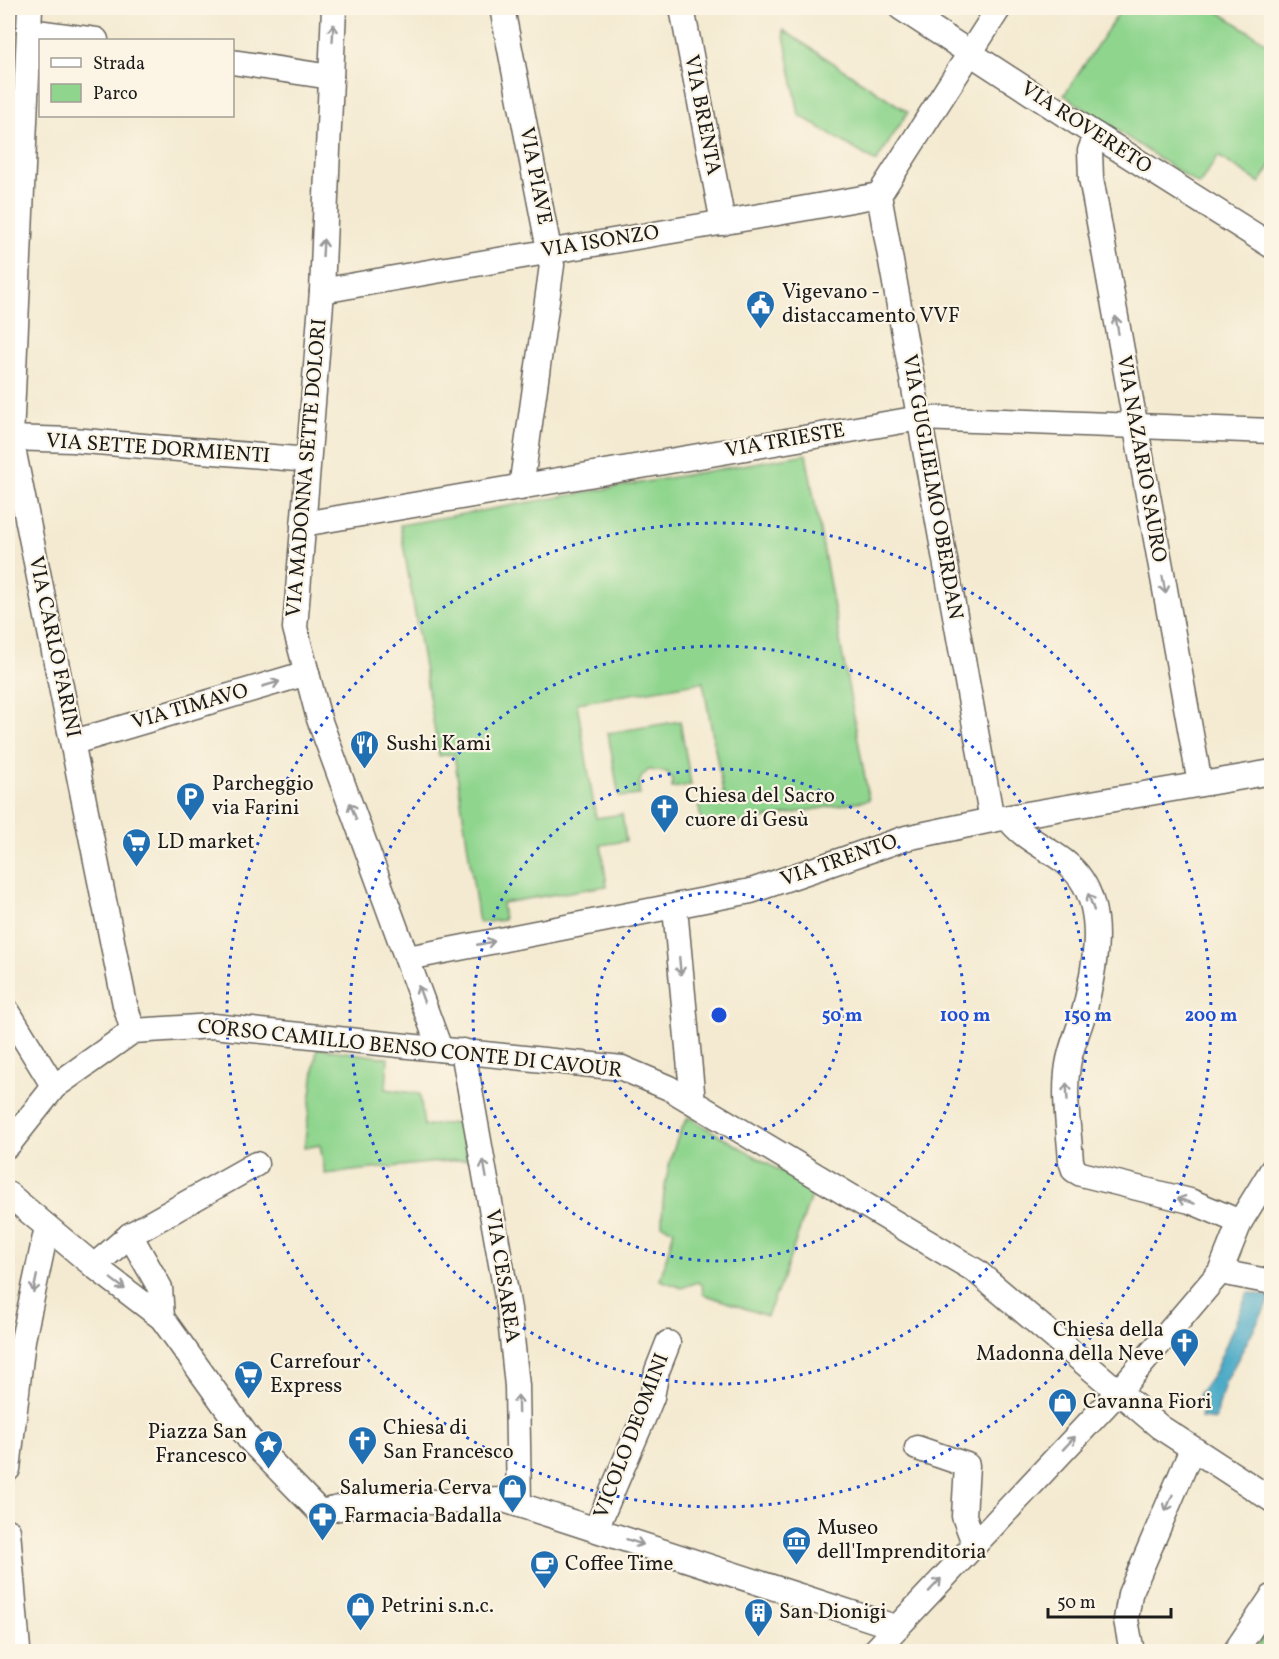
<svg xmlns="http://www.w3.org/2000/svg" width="1279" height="1659" font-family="Vollkorn,serif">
  <rect width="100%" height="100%" fill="#fcf5e5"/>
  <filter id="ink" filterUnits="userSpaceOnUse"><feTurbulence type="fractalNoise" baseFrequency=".0167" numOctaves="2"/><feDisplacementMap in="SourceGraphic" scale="12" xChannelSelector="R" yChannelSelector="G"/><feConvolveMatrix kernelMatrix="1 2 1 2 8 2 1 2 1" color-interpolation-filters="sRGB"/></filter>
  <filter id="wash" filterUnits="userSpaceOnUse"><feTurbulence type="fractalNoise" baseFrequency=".008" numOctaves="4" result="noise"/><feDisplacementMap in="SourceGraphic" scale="24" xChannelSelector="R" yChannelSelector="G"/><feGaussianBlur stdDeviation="1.35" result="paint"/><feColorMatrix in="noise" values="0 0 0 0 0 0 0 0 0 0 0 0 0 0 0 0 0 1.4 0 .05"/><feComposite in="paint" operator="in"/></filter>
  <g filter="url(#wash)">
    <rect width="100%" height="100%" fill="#f4ead1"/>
    <!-- green -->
    <g fill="#8fd58e" stroke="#567855" stroke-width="1.5">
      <path d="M1122,8H1213L1271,46V165L1260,183L1218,156L1199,185L1064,95Z"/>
      <path d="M783,30L908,112L876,162L799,115Z"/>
      <path d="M806,454L869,800L703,829L698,803L724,798L703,682L577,703L596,818L622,814L626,841L601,845L607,886L502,903L504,920L479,923L454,754L439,756L400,525Z"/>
      <path d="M680,721L691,785L672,788V779L667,772L649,770C639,777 638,783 640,795L619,797L608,733Z"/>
      <path d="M317,1048L388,1058L386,1089L420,1094L424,1126L463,1122L467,1159L325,1174L320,1145L304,1148Z"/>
      <path d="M688,1117L813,1190L783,1278L767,1316L703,1294L702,1285L697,1282L682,1288L660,1280L674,1230L662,1225C662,1191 670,1146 688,1117Z"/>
      <path d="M1271,1623V1651H1254Z"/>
    </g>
    <!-- water -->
    <path fill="#46a9c6" stroke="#316271" stroke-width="1.5" d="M1248,1292L1271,1297L1225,1383L1215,1420L1201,1418L1203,1408L1198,1395L1214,1373Z"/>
  </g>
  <g filter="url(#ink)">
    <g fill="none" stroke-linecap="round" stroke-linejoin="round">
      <defs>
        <g id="minor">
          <path d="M30,8L11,438L125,1005L133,1031"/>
          <path d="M334,8L322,291L295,628L319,719L440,1049"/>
          <path d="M502,8L552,265L521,488"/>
          <path d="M682,8L723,223"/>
          <path d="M901,8L1096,135L1272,246"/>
          <path d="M29,31L96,40"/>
          <path d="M232,62L331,77"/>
          <path d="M1096,135L1090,151L1091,178L1200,784"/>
          <path d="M322,291C507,257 694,229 879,195"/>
          <path d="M8,438L73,440L308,460"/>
          <path d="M303,524L920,418L1272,431"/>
          <path d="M74,742L307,673"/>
          <path d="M1008,818C1027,845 1062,851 1081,879C1105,914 1095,965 1086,1004C1082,1024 1071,1044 1068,1065C1063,1096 1069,1130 1071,1161L1074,1170L1081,1174L1190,1201L1240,1222"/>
          <path d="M992,820L879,195L999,8"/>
          <path d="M675,908L693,1102"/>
          <path d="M408,958L751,891L906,838L992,820L1272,772"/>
          <path d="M8,1012L54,1087"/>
          <path d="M463,1051L509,1309L517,1386L519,1504"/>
          <path d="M8,1145L54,1087L133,1031L213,1026L622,1068L669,1088L976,1271L1160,1427L1272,1500"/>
          <path d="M8,1194L94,1266L162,1318L249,1439L320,1512L358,1504L504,1500L895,1627"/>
          <path d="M130,1235L160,1288L162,1318"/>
          <path d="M94,1266L130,1235L256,1164"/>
          <path d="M1220,1272L1272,1282"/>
          <path d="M917,1448L967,1465L964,1516L974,1543"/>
          <path d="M8,1469L23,1340L47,1227"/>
          <path d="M596,1529L643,1419L652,1397L657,1371L668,1343"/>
          <path d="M8,1531L18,1649"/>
          <path d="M874,1652L1119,1391L1220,1272L1240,1222L1272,1170"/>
          <path d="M1132,1652L1126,1620L1130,1594L1192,1449"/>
          <path d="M1235,1652L1272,1597"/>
        </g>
      </defs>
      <!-- minor casing -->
      <use href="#minor" stroke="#68645b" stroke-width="27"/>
      <!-- minor -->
      <use href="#minor" stroke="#fff" stroke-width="24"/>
    </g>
    <!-- one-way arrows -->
    <defs><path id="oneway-shaft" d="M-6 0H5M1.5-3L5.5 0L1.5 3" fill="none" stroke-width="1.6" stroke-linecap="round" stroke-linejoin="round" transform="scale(1.5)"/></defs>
    <g stroke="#999">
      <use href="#oneway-shaft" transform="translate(333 33) rotate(-87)"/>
      <use href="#oneway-shaft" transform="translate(323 248) rotate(-87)"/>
      <use href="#oneway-shaft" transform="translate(1117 325) rotate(-100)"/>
      <use href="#oneway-shaft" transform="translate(1164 585) rotate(80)"/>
      <use href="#oneway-shaft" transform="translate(271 684) rotate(-16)"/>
      <use href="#oneway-shaft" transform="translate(353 811) rotate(-111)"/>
      <use href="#oneway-shaft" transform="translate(1091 902) rotate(-109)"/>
      <use href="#oneway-shaft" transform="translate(486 943) rotate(-11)"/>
      <use href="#oneway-shaft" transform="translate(680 966) rotate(85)"/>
      <use href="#oneway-shaft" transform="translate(421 994) rotate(-110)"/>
      <use href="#oneway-shaft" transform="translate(1067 1092) rotate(-93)"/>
      <use href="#oneway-shaft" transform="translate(485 1169) rotate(-100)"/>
      <use href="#oneway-shaft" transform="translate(1186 1201) rotate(-163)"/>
      <use href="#oneway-shaft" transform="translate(35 1284) rotate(102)"/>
      <use href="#oneway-shaft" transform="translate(118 1284) rotate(37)"/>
      <use href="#oneway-shaft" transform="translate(518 1404) rotate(-91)"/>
      <use href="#oneway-shaft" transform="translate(1069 1443) rotate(-47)"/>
      <use href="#oneway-shaft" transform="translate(1169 1503) rotate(113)"/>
      <use href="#oneway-shaft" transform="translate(635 1542) rotate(18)"/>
      <use href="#oneway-shaft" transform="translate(935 1585) rotate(-47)"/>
    </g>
  </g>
  <!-- distance rings -->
  <g fill="none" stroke="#1d4ed8" stroke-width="3" stroke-dasharray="3 6">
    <circle cx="719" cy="1015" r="123"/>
    <circle cx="719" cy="1015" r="246"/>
    <circle cx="719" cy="1015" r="369"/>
    <circle cx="719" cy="1015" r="492"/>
  </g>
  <!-- icons -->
  <defs>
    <symbol id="civic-pin" viewBox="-11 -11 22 30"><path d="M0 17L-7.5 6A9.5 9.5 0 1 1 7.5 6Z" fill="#1f6fb2" stroke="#fcf5e5"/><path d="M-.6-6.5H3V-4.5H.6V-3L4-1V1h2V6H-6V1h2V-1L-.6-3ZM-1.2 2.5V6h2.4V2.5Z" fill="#fff"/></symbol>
    <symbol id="restaurant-pin" viewBox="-11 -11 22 30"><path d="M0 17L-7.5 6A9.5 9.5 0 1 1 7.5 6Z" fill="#1f6fb2" stroke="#fcf5e5"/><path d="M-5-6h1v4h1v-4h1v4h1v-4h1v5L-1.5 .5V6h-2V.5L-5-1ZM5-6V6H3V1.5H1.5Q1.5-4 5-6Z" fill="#fff"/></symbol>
    <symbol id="parking-pin" viewBox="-11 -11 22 30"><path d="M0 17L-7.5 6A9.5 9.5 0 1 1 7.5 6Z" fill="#1f6fb2" stroke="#fcf5e5"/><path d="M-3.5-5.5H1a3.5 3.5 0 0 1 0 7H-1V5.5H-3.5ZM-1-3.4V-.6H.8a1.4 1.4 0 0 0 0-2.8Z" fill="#fff"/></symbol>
    <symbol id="church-pin" viewBox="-11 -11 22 30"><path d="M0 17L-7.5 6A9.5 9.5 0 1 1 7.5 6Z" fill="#1f6fb2" stroke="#fcf5e5"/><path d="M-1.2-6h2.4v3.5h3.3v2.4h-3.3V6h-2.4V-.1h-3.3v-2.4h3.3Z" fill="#fff"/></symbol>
    <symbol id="supermarket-pin" viewBox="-11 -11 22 30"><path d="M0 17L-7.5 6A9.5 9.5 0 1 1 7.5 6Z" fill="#1f6fb2" stroke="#fcf5e5"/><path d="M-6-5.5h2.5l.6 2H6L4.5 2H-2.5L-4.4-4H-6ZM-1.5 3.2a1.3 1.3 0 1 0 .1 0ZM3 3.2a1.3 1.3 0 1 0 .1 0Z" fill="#fff"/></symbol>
    <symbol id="shop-pin" viewBox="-11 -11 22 30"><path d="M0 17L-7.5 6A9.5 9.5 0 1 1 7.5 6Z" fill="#1f6fb2" stroke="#fcf5e5"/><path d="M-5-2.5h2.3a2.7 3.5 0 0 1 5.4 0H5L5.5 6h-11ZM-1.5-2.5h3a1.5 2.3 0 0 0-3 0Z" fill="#fff"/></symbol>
    <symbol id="sight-pin" viewBox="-11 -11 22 30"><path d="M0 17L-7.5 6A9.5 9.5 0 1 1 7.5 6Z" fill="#1f6fb2" stroke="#fcf5e5"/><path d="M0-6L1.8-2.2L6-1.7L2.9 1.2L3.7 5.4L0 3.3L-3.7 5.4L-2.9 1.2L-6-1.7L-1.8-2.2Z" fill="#fff"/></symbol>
    <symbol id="pharmacy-pin" viewBox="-11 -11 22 30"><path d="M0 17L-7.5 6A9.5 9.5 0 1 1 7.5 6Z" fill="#1f6fb2" stroke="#fcf5e5"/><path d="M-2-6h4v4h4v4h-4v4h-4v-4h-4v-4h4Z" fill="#fff"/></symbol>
    <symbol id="museum-pin" viewBox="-11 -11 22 30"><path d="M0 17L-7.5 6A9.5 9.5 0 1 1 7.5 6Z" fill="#1f6fb2" stroke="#fcf5e5"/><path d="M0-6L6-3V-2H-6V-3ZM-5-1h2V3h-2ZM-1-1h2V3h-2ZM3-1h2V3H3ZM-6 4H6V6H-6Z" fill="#fff"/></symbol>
    <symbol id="cafe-pin" viewBox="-11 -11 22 30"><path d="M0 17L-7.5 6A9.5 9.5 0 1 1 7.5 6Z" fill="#1f6fb2" stroke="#fcf5e5"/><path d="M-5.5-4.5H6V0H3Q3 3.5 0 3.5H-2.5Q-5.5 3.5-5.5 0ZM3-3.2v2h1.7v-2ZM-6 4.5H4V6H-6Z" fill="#fff"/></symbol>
    <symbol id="building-pin" viewBox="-11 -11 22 30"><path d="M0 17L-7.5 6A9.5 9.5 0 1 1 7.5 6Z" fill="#1f6fb2" stroke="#fcf5e5"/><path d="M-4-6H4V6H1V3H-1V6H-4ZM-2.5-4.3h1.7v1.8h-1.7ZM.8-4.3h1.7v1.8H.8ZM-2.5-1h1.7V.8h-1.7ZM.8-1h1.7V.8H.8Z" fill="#fff"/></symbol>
  </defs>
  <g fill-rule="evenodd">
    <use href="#civic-pin" x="744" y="288" width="33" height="45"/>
    <use href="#restaurant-pin" x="348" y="728" width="33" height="45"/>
    <use href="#parking-pin" x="174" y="780" width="33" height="45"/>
    <use href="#church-pin" x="648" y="792" width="33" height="45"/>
    <use href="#supermarket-pin" x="120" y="826" width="33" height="45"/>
    <use href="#church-pin" x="1168" y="1326" width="33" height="45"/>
    <use href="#supermarket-pin" x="232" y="1358" width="33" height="45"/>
    <use href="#shop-pin" x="1046" y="1386" width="33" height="45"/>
    <use href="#church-pin" x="346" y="1424" width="33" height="45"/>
    <use href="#sight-pin" x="252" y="1428" width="33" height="45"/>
    <use href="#shop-pin" x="496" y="1472" width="33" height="45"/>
    <use href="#pharmacy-pin" x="306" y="1500" width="33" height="45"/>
    <use href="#museum-pin" x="780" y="1524" width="33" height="45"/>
    <use href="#cafe-pin" x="528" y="1548" width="33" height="45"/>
    <use href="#shop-pin" x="344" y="1590" width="33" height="45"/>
    <use href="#building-pin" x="742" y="1596" width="33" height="45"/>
  </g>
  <g text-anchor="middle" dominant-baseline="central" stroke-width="4.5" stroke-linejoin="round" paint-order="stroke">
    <!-- street labels -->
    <g font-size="21" fill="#1c1c1c" stroke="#fcf5e5">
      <text transform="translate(702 115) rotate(79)">VIA BRENTA</text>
      <text transform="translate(1086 128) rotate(33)">VIA ROVERETO</text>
      <text transform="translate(535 176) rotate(79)">VIA PIAVE</text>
      <text transform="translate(600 242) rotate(-9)">VIA ISONZO</text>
      <text transform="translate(785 441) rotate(-10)">VIA TRIESTE</text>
      <text transform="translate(158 449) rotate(4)">VIA SETTE DORMIENTI</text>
      <text transform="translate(1141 459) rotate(80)">VIA NAZARIO SAURO</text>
      <text transform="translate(307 468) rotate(-85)">VIA MADONNA SETTE DOLORI</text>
      <text transform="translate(932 487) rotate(80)">VIA GUGLIELMO OBERDAN</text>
      <text transform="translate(54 647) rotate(78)">VIA CARLO FARINI</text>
      <text transform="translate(190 707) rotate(-16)">VIA TIMAVO</text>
      <text transform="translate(839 861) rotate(-19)">VIA TRENTO</text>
      <text transform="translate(410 1049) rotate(6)">CORSO CAMILLO BENSO CONTE DI CAVOUR</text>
      <text transform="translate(502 1276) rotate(81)">VIA CESAREA</text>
      <text transform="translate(632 1436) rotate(-69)">VICOLO DEOMINI</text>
    </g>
    <!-- poi labels -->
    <g font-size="21" fill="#1c1c1c" stroke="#fcf5e5" text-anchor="start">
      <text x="782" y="292">Vigevano -<tspan x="782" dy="24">distaccamento VVF</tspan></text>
      <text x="386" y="744">Sushi Kami</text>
      <text x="212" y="784">Parcheggio<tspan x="212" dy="24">via Farini</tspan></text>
      <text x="685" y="796">Chiesa del Sacro<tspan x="685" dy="24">cuore di Gesù</tspan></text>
      <text x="157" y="842">LD market</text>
      <text x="1164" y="1330" text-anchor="end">Chiesa della<tspan x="1164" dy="24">Madonna della Neve</tspan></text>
      <text x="270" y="1362">Carrefour<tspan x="270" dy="24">Express</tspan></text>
      <text x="1083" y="1402">Cavanna Fiori</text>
      <text x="383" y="1428">Chiesa di<tspan x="383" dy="24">San Francesco</tspan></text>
      <text x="247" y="1432" text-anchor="end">Piazza San<tspan x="247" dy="24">Francesco</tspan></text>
      <text x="492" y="1488" text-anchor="end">Salumeria Cerva</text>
      <text x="344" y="1516">Farmacia Badalla</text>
      <text x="817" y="1528">Museo<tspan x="817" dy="24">dell'Imprenditoria</tspan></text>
      <text x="565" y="1564">Coffee Time</text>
      <text x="381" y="1606">Petrini s.n.c.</text>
      <text x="779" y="1612">San Dionigi</text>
    </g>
  </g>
  <circle cx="719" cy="1015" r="9" fill="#1d4ed8" stroke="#fcf5e5" stroke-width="3"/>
  <g font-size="18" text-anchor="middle" font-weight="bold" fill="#1d4ed8" stroke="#fcf5e5" stroke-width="4.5" stroke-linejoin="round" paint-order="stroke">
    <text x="842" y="1021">50 m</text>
    <text x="965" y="1021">100 m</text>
    <text x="1088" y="1021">150 m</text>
    <text x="1211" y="1021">200 m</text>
  </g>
  <!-- margin -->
  <rect width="1279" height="1659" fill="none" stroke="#fcf5e5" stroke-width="30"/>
  <!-- legend -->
  <rect x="39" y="39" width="195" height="78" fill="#fcf5e5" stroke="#a29e95" stroke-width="1.5"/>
  <rect x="51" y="58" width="30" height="9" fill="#ffffff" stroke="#a29e95" stroke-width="1.5"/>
  <text x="93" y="69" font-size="18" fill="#1c1c1c">Strada</text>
  <rect x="51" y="84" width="30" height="18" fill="#8fd58e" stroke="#a29e95" stroke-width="1.5"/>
  <text x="93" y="99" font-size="18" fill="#1c1c1c">Parco</text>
  <!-- scale -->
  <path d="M1048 1608v9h123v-9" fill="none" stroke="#1c1c1c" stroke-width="3"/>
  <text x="1057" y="1608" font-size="18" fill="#1c1c1c" stroke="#fcf5e5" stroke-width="4.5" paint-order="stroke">50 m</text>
</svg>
